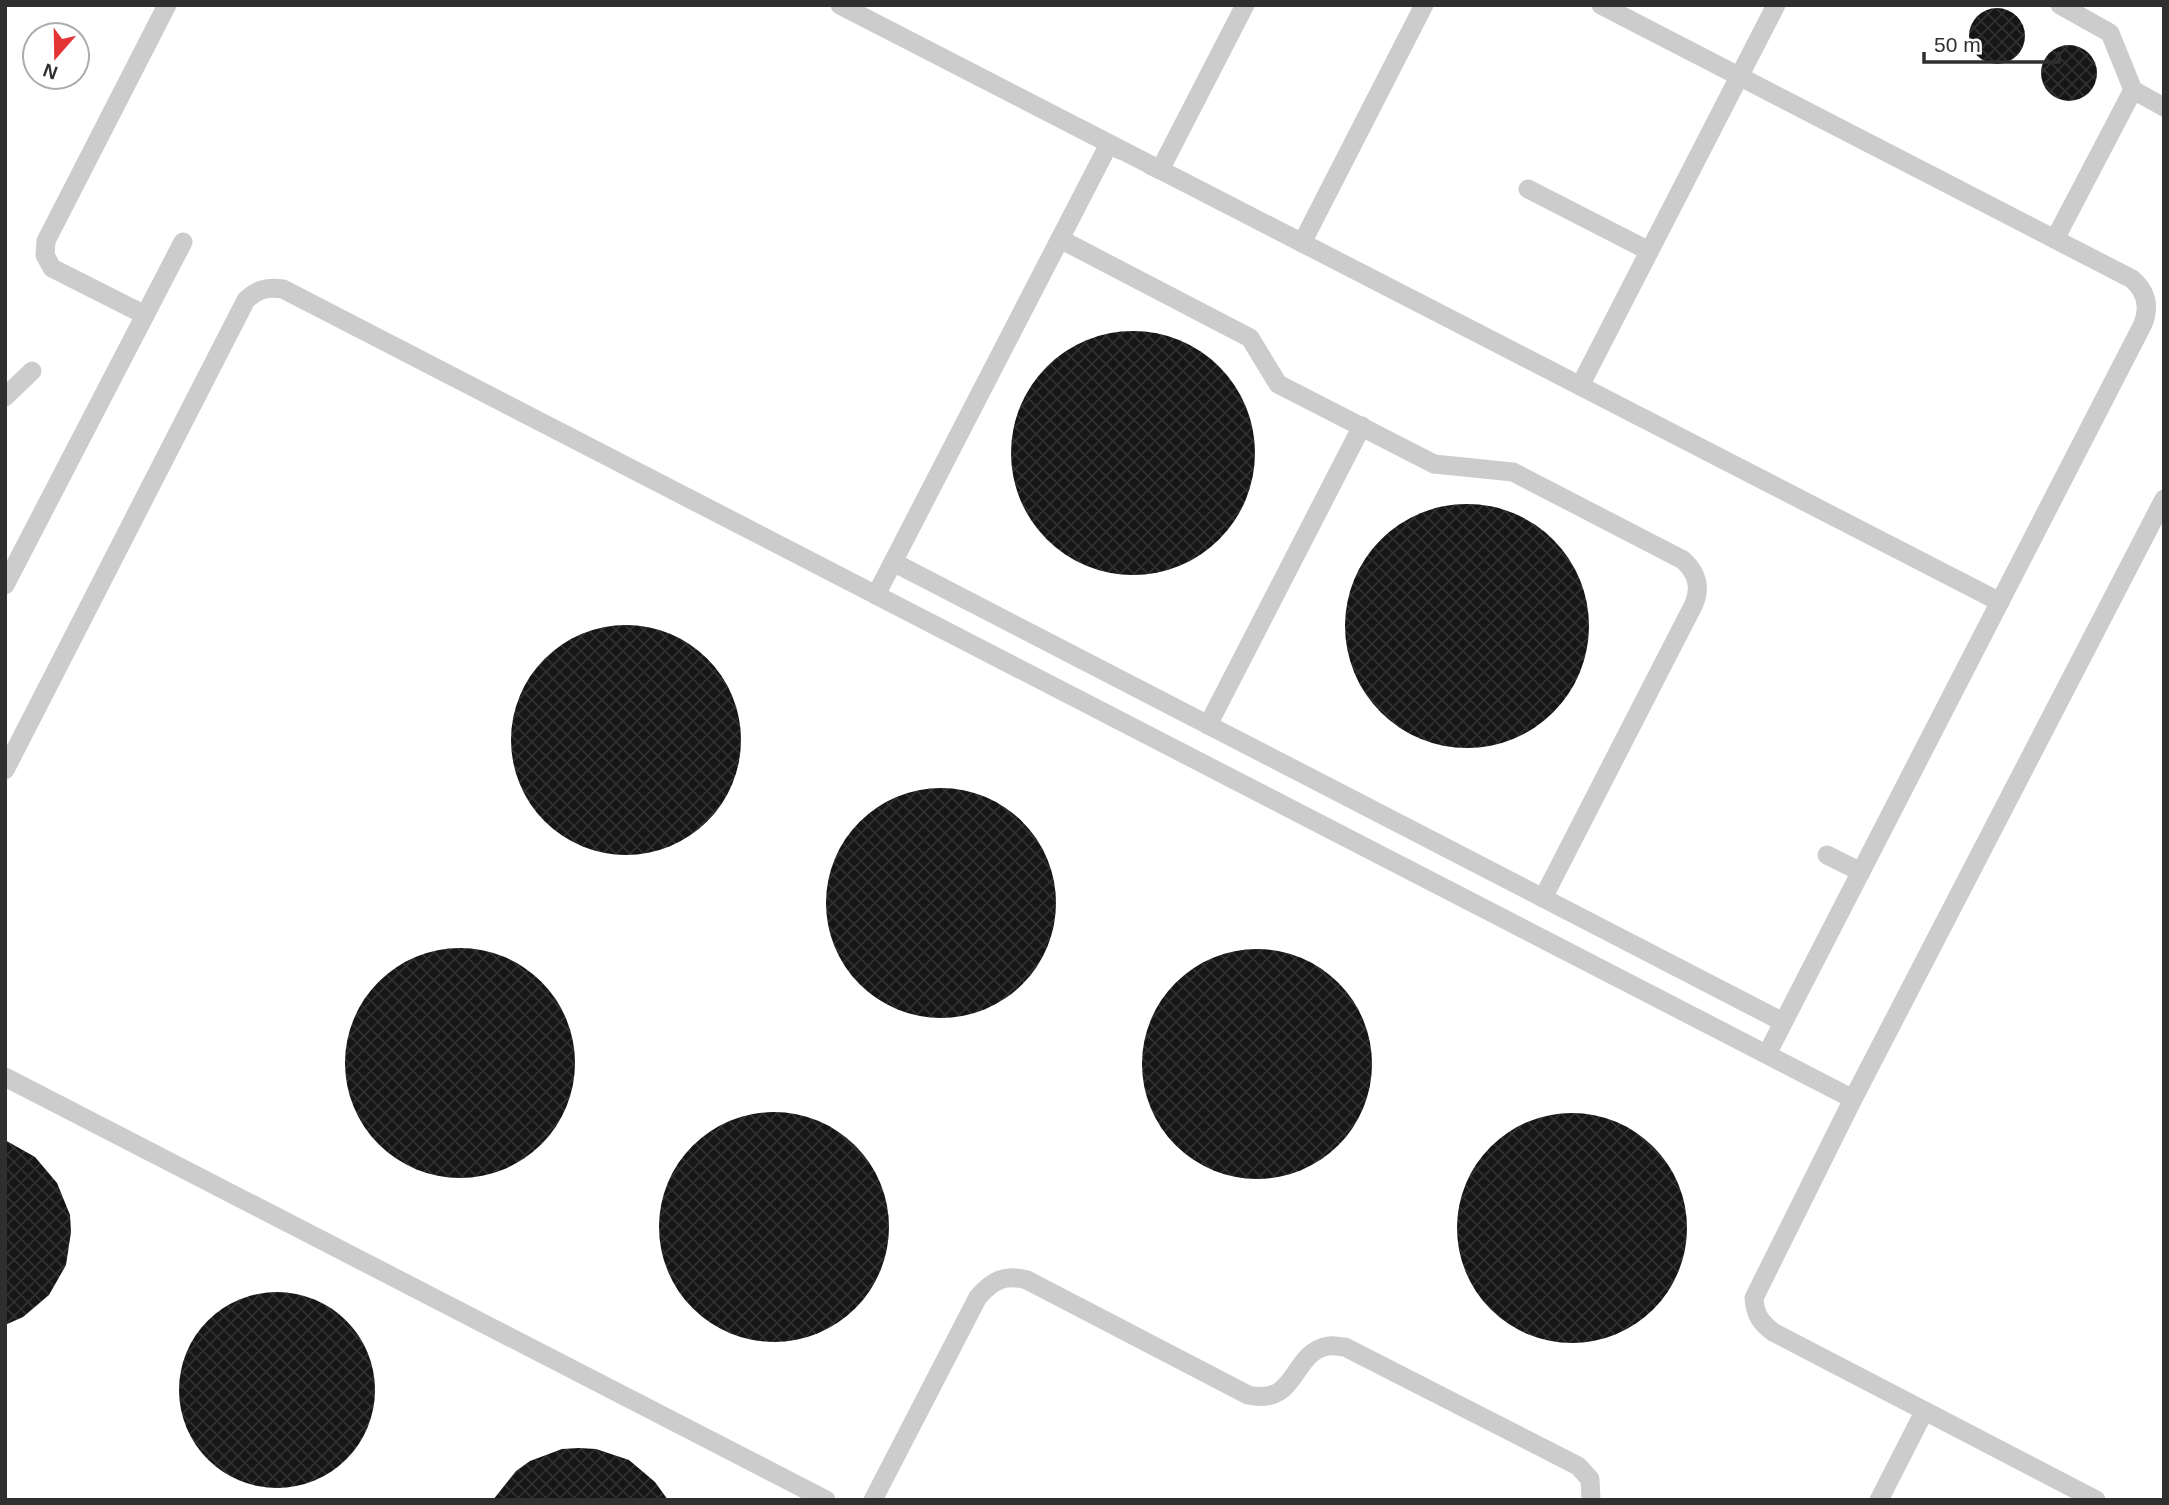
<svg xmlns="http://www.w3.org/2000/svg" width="2169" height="1505" font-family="Helvetica,sans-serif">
  <defs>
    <pattern id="building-cross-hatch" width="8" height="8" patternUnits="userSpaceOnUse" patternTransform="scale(1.75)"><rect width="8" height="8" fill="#161616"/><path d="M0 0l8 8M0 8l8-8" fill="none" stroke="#303030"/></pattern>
  </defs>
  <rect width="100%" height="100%" fill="#fff"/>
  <!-- building -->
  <g fill="url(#building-cross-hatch)">
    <circle cx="1997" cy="36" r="28"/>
    <circle cx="2069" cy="73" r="28"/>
    <circle cx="1133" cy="453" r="122"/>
    <circle cx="1467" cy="626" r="122"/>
    <circle cx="626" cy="740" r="115"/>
    <circle cx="941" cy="903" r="115"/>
    <circle cx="460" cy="1063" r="115"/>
    <circle cx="1257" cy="1064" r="115"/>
    <circle cx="774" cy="1227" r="115"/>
    <circle cx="1572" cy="1228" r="115"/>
    <path d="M5,1140L35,1157L57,1183L70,1215L71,1232L66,1265L49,1295L23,1317L5,1325Z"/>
    <circle cx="277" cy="1390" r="98"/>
    <path d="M579,1448L596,1449L629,1460L655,1482L668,1500H493L516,1471L530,1461L562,1449Z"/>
  </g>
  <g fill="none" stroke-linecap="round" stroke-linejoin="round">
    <!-- minor -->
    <g stroke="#ccc" stroke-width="19">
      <path d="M840,5L2000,602"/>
      <path d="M1601,5L2132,279C2146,291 2150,306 2143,324L1767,1054"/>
      <path d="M2060,5L2110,33L2133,90L2164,107"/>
      <path d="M1150,165L1160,170L1245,5"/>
      <path d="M1528,189L1649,251"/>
      <path d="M1060,239L1250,338L1278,384L1434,464L1513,472L1683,560C1697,573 1701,587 1694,604L1543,898"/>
      <path d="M2055,239L2133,90"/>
      <path d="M1302,243L1424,5"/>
      <path d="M145,315L52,268L45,255L46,241L167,5"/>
      <path d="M1580,386L1776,5"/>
      <path d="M5,397L32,371"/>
      <path d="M893,562L1783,1022"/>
      <path d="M5,585L183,242"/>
      <path d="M876,595L1109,144L1120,150"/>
      <path d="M1208,725L1362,426"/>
      <path d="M5,770L246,300C258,289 267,287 283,289L1853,1099"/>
      <path d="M1827,855L1861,872"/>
      <path d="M5,1077L826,1500"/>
      <path d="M873,1500L978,1297C993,1280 1005,1274 1027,1280L1248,1395C1299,1406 1290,1353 1328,1346C1333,1345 1340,1347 1345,1347L1578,1466L1590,1479L1591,1500"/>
      <path d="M1879,1500L1924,1412"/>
      <path d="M2096,1500L1773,1332C1760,1322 1755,1314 1754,1298L1853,1099L2164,499"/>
    </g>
  </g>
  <!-- border -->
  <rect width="2169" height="1505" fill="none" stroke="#2f2f2f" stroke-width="14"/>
  <!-- north arrow -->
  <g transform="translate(56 56) rotate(200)"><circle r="33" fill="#ffffff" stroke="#acacac" stroke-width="2"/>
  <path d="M0-5L12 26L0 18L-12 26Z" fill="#e43436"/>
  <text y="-10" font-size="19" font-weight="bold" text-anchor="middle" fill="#2f2f2f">N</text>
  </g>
  <!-- scale -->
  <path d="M1924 52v10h135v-10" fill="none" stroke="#2f2f2f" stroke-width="3.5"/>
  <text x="1934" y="52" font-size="21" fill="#2f2f2f" stroke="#ffffff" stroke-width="5" paint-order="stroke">50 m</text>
</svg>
